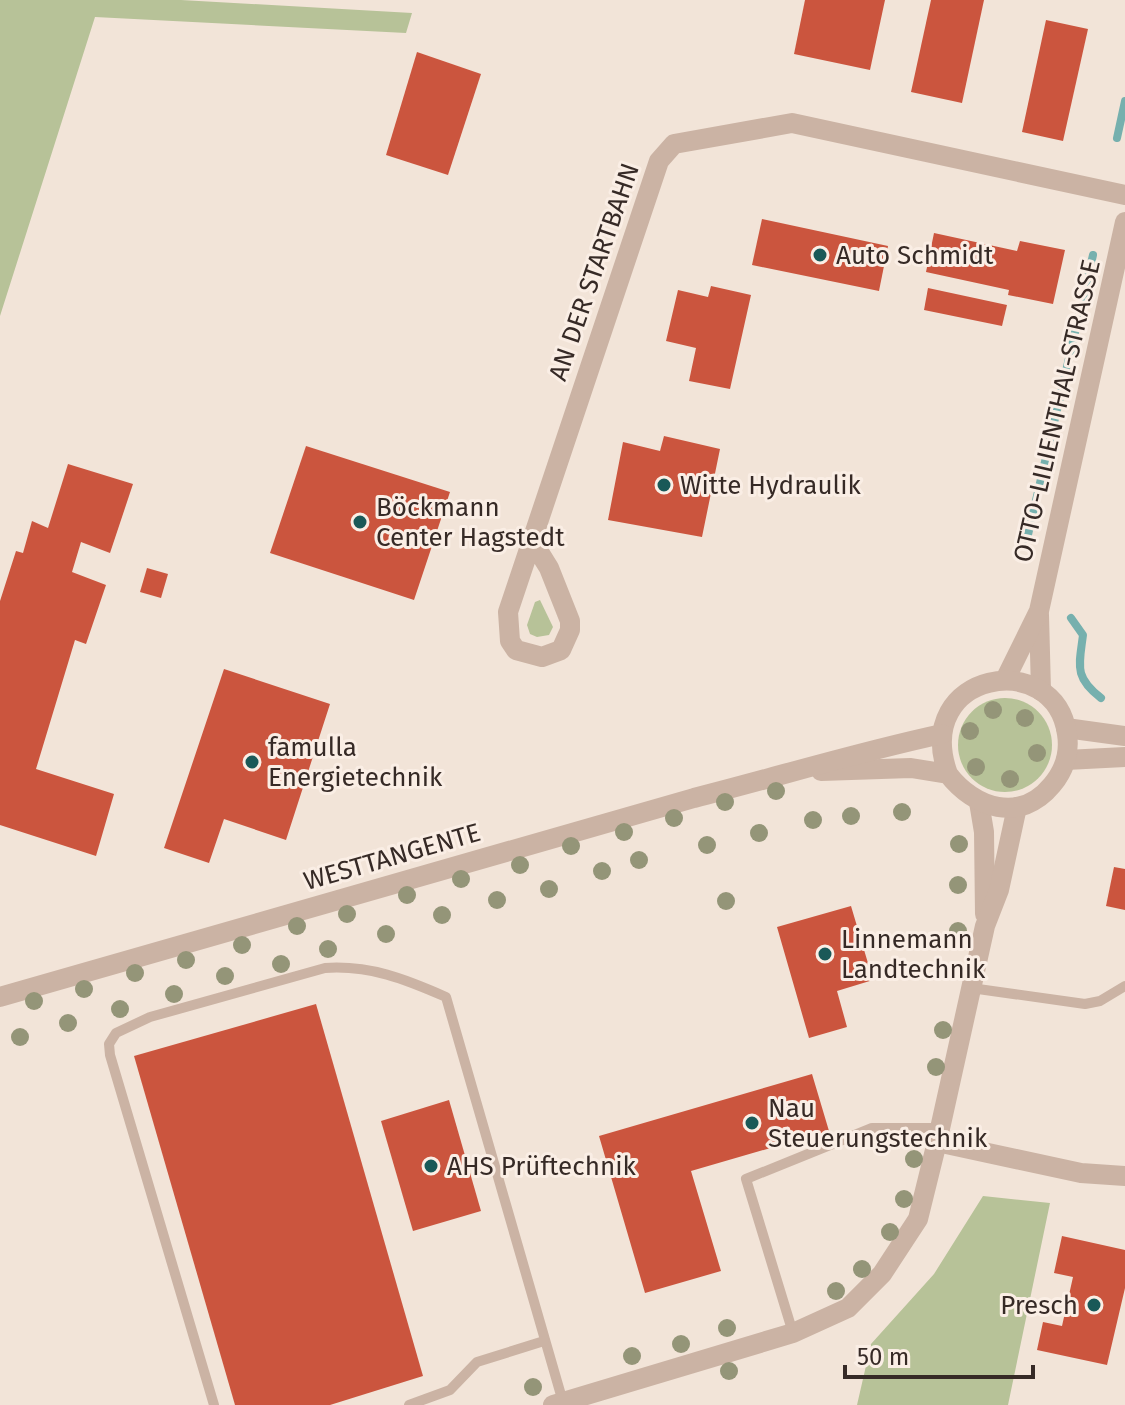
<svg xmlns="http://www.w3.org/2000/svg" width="1125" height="1405" font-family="'Fira Sans',sans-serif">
  <rect width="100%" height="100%" fill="#f2e4d8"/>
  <!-- green -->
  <g fill="#b7c298">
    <path d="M0,0H181L412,13L406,33L95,17L0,316Z"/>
    <path d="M540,600L553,627L549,635L537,637L530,634L527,625L535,602Z"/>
    <circle cx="1005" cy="745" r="47"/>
    <path d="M983,1196L1050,1203L1008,1405H857L871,1344L934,1274Z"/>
  </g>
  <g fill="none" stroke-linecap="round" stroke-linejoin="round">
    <!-- stream -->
    <g stroke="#76b0ae" stroke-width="8">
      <path d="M1117,138L1125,101"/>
      <path d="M1027,539L1093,255"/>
      <path d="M1071,618L1083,635C1079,666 1074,677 1101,698"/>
    </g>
  </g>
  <!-- building -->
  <g fill="#cb553e">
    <path d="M805,0H885L870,70L794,54Z"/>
    <path d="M931,0H984L962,103L911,92Z"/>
    <path d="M1046,20L1088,29L1063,141L1022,132Z"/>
    <path d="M417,52L481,74L448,175L386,155Z"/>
    <path d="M762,219L888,246L879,291L752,265Z"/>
    <path d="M934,233L1017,251L1020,241L1065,250L1053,304L1008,295L1009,290L926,272Z"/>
    <path d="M711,286L751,295L730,389L689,381L696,348L666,341L678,290L708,297Z"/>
    <path d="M928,288L1007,305L1002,326L924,310Z"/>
    <path d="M664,436L720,449L702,537L608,520L623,442L660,451Z"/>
    <path d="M306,446L450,492L414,600L270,553Z"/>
    <path d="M68,464L133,484L110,553L81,542L72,572L106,585L86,644L75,640L36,769L114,794L96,856L0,825V601L16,551L23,553L32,521L48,528Z"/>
    <path d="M147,568L168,574L161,598L140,592Z"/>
    <path d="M224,669L330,704L286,840L224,819L209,863L164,848Z"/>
    <path d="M1114,867L1125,869V910L1106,906Z"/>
    <path d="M851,906L873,980L837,991L847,1027L809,1038L777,927Z"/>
    <path d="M316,1004L423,1376L330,1405H235L134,1056Z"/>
    <path d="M812,1074L829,1131L691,1171L721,1271L645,1293L599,1136Z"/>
    <path d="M449,1100L481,1211L413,1231L381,1121Z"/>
    <path d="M1062,1236L1125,1250V1288L1107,1365L1037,1350L1043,1322L1062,1326L1073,1277L1054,1273Z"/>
  </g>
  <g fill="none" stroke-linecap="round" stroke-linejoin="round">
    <!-- service -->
    <g stroke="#cbb3a4" stroke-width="10">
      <path d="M971,988L1085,1004L1100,1001L1125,986"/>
      <path d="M793,1333L746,1179L872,1128H941"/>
      <path d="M214,1405L110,1055L109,1044L116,1033L150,1017L325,968C370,965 405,979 446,997L563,1402"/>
      <path d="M409,1405L450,1390L477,1362L544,1341"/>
    </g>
    <!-- minor -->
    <g stroke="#cbb3a4" stroke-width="20">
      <path d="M531,539L549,568L570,621V630L561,650L542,657L516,650L510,641L508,612L659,161L674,144L792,123L1125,195"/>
      <path d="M1039,615L1041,691"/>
      <path d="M1005,680L1039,611L1125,222"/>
      <path d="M979,802L984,832L985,914"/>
      <path d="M937,1142L1081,1173L1125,1176"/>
      <path d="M553,1405L793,1333L848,1308L882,1274L918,1219L937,1142L985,926L999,890L1017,807"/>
    </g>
    <!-- tertiary -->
    <g stroke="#cbb3a4" stroke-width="20">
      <path d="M1066,728L1125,736"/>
      <path d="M1066,760L1125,757"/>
      <path d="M821,771L911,768L948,774C974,808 1020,824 1052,785C1064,771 1070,753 1067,734C1055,647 911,671 948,774"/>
      <path d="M0,997L694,798C777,777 858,752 942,734"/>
    </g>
  </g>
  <!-- trees -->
  <g fill="#949578">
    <circle cx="993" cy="710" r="9"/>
    <circle cx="1025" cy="718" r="9"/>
    <circle cx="970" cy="731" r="9"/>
    <circle cx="1037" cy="753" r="9"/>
    <circle cx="976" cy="767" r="9"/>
    <circle cx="1010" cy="779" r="9"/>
    <circle cx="776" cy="791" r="9"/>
    <circle cx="725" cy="802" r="9"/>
    <circle cx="902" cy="812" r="9"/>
    <circle cx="851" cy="816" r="9"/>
    <circle cx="674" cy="818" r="9"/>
    <circle cx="813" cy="820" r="9"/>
    <circle cx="624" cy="832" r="9"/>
    <circle cx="759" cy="833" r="9"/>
    <circle cx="959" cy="844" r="9"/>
    <circle cx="707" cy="845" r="9"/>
    <circle cx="571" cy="846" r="9"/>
    <circle cx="639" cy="860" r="9"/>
    <circle cx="520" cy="865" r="9"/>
    <circle cx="602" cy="871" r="9"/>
    <circle cx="461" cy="879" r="9"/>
    <circle cx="958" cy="885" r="9"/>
    <circle cx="549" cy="889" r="9"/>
    <circle cx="407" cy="895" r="9"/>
    <circle cx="497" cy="900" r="9"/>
    <circle cx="726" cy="901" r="9"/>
    <circle cx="347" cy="914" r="9"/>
    <circle cx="442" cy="915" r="9"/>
    <circle cx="297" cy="926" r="9"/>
    <circle cx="958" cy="931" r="9"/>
    <circle cx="386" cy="934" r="9"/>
    <circle cx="242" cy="945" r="9"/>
    <circle cx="328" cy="949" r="9"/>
    <circle cx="186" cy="960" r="9"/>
    <circle cx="281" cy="964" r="9"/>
    <circle cx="135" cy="973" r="9"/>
    <circle cx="225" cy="976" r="9"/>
    <circle cx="84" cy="989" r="9"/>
    <circle cx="174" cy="994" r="9"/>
    <circle cx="34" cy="1001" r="9"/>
    <circle cx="120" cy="1009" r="9"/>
    <circle cx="68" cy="1023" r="9"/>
    <circle cx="943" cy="1030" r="9"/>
    <circle cx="20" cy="1037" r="9"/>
    <circle cx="936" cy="1067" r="9"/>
    <circle cx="914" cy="1159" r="9"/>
    <circle cx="904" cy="1199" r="9"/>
    <circle cx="890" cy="1232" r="9"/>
    <circle cx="862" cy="1269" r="9"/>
    <circle cx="836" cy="1291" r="9"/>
    <circle cx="727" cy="1328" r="9"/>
    <circle cx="681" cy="1344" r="9"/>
    <circle cx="632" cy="1356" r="9"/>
    <circle cx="729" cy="1371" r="9"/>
    <circle cx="533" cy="1387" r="9"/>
  </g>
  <!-- markers -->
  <g fill="#1a5958" stroke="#faeee5" stroke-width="3">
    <circle cx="820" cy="255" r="8"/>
    <circle cx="664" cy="485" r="8"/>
    <circle cx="360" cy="522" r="8"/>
    <circle cx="252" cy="762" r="8"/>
    <circle cx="825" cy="954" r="8"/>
    <circle cx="752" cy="1123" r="8"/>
    <circle cx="431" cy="1166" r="8"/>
    <circle cx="1094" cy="1305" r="8"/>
  </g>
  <g text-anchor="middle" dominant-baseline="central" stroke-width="6" stroke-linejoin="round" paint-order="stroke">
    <!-- poi labels -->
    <g font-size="26" fill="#362a26" stroke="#faeee5" text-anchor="start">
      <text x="836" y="255">Auto Schmidt</text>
      <text x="680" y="485">Witte Hydraulik</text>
      <text x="376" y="507">Böckmann<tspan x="376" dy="30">Center Hagstedt</tspan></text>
      <text x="268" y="747">famulla<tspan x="268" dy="30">Energietechnik</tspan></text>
      <text x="841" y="939">Linnemann<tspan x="841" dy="30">Landtechnik</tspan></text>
      <text x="768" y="1108">Nau<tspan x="768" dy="30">Steuerungstechnik</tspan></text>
      <text x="447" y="1166">AHS Prüftechnik</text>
      <text x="1078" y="1305" text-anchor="end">Presch</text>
    </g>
    <!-- street labels -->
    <g font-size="26" fill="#362a26" stroke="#faeee5">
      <text transform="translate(594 272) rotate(-71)">AN DER STARTBAHN</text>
      <text transform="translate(1057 411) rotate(-77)">OTTO-LILIENTHAL-STRASSE</text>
      <text transform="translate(392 857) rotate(-16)">WESTTANGENTE</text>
    </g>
  </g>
  <!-- scale -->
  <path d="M845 1365v12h188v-12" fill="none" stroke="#362a26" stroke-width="4"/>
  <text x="857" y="1365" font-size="24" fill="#362a26" stroke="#faeee5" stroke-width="6" paint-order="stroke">50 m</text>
</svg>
